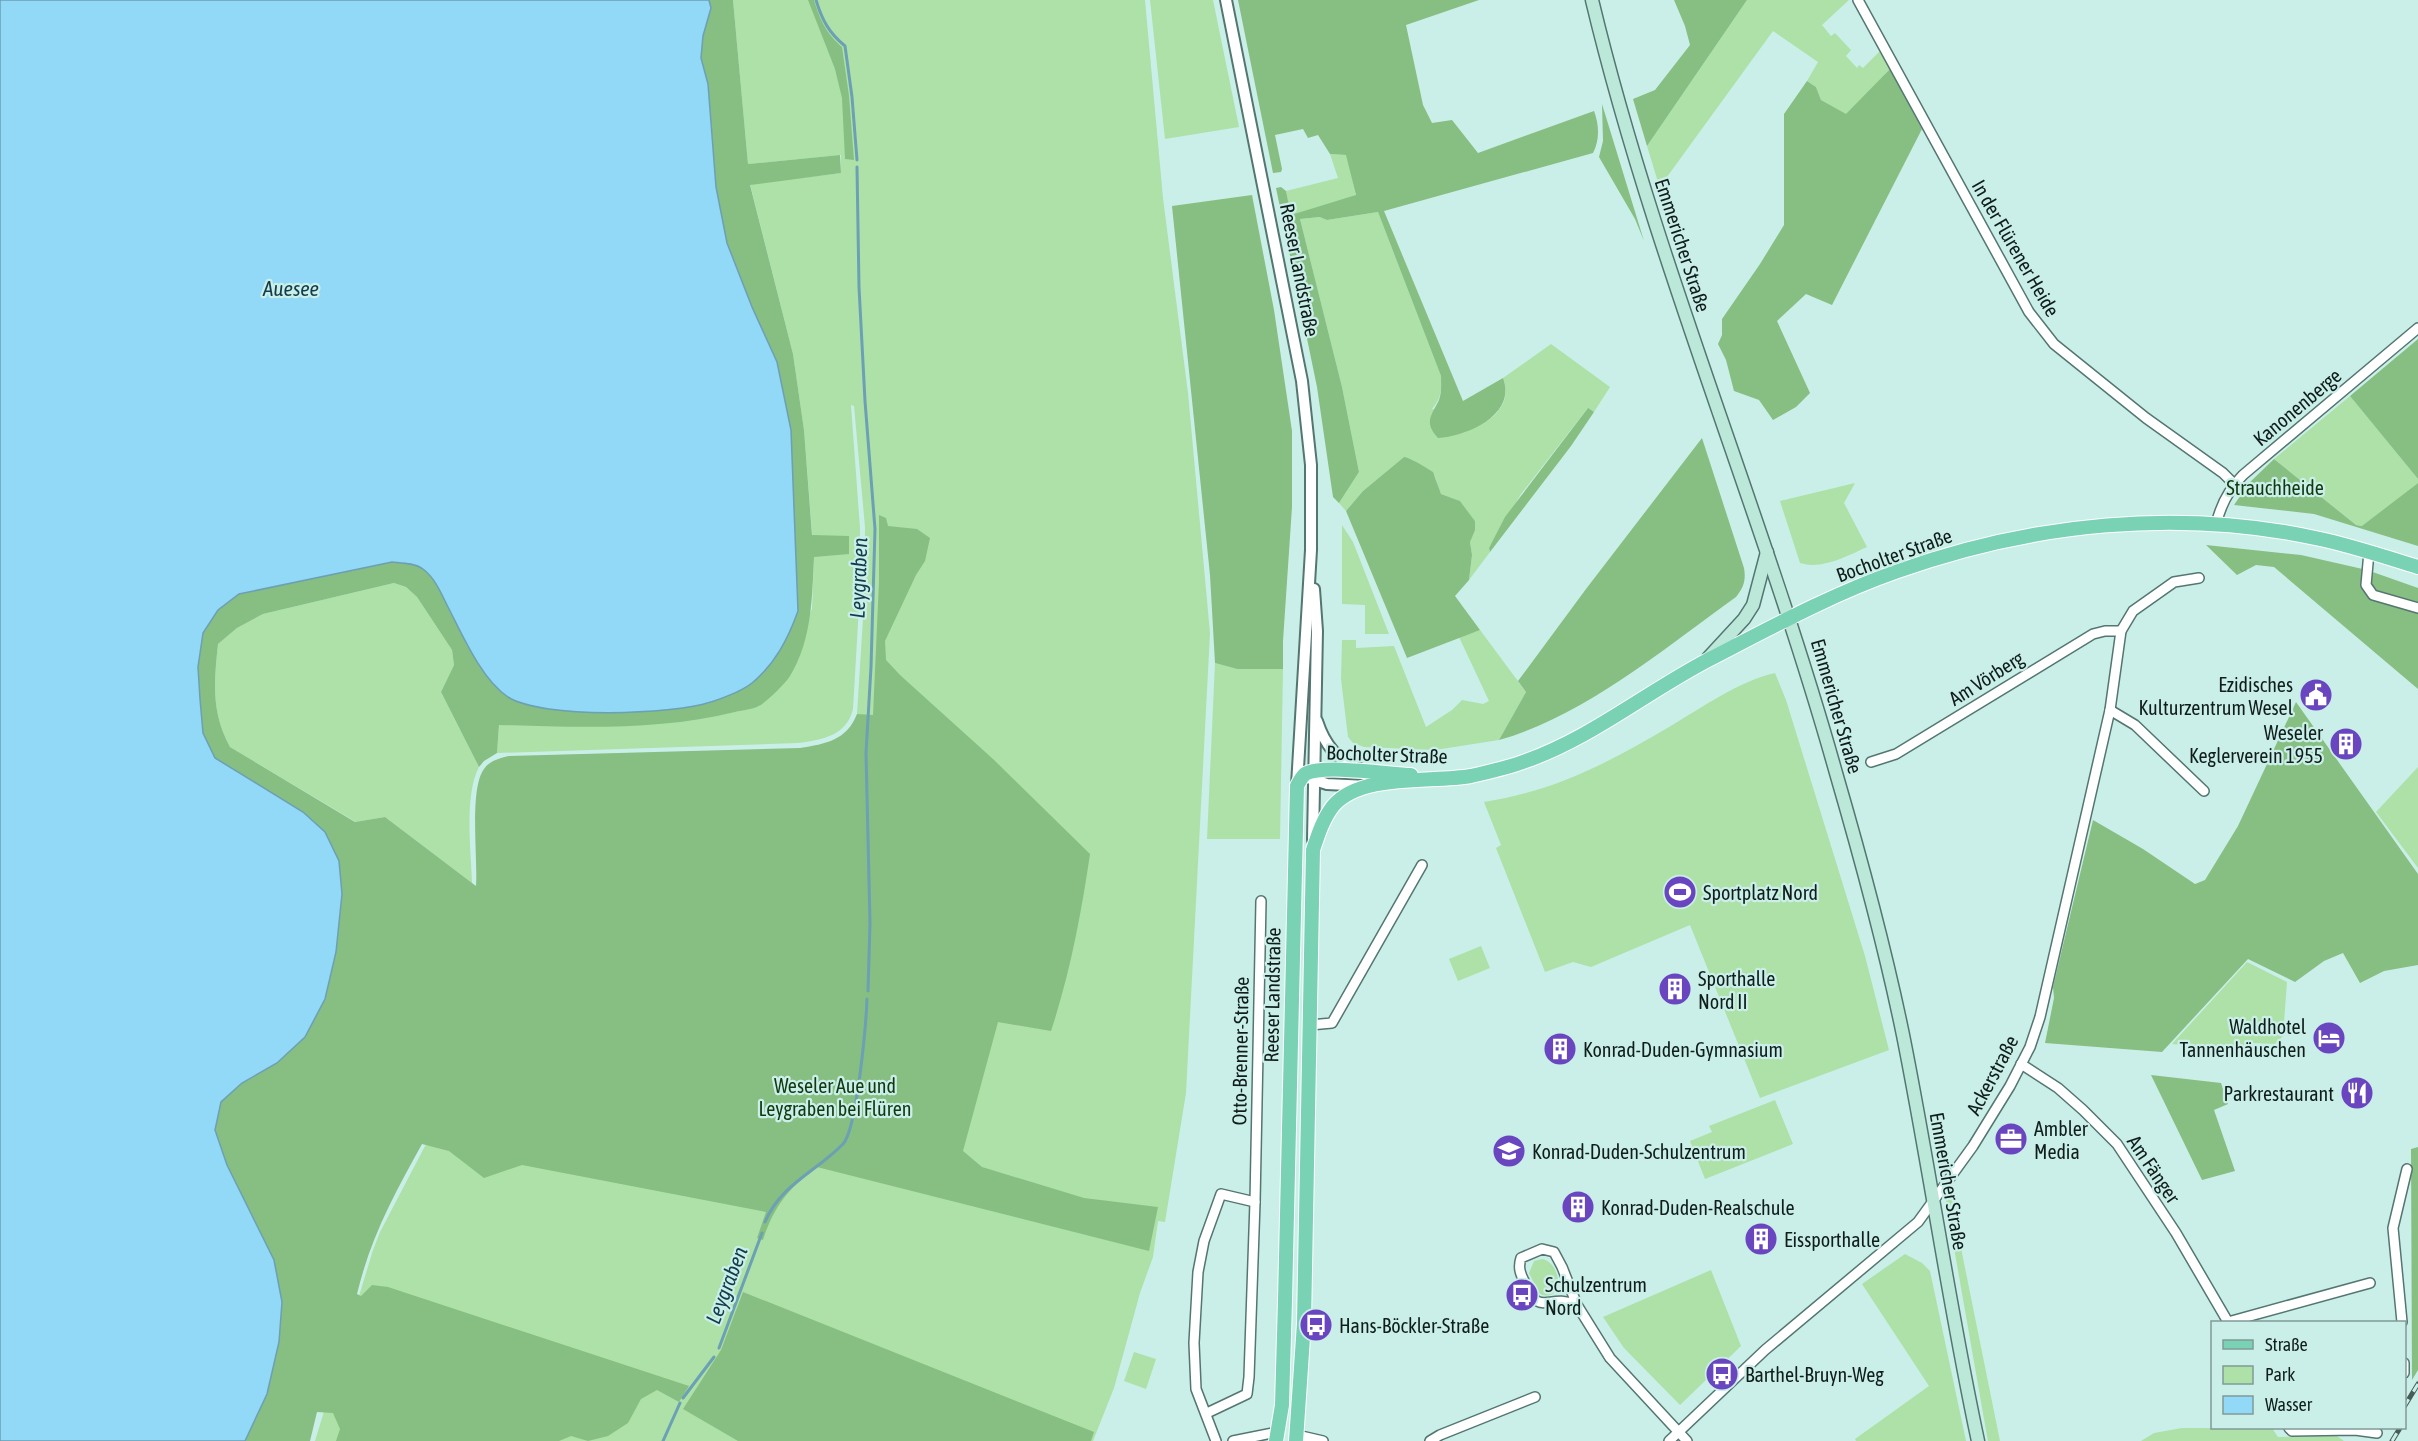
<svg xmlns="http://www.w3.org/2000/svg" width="2418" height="1441" font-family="'Asap Condensed',sans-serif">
  <rect width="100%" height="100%" fill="#caefe9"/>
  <!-- green -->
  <g fill="#ade1a8">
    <path d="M733,0H1145L1163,198L1188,393L1210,633L1186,1093L1165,1222L1158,1221L1153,1257L1140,1293L1114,1388L1093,1441H315L373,1250L380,1232L425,1146L811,753L847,737L860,714H857L864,603L865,527L854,406L851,405L860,528L859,606L853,709C847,735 823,740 798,743L497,753L499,725C587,727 674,728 760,706L812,609L814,557L804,430L793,354L750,184L841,173V155L748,164Z"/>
    <path d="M1150,0H1213L1239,127L1165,139Z"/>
    <path d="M1747,0H1849L1822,25L1831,36L1835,33L1851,50L1846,56L1857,68L1859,65L1863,68L1880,51L1890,69L1846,115L1821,100L1816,87L1807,81L1818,62L1773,31L1664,181L1661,192L1647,146Z"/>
    <path d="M1330,154L1347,155L1356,196L1291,216L1286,191L1338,178Z"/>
    <path d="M1378,212L1441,376C1442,390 1441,399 1432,409L1487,421C1502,411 1510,396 1503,378L1551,344L1610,387L1594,412L1587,409L1521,494L1489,548L1490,552L1469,580L1472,555L1470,542L1475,521L1460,501L1441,494C1438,488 1437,480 1434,475C1431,470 1409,457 1404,457L1363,491L1346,511L1339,503L1359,472L1342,387L1300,219L1321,217L1327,220Z"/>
    <path d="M2350,396L2418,479V483L2363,526L2356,525L2274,459Z"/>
    <path d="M1855,483L1844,503L1867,547C1847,556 1822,570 1800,563L1780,501Z"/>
    <path d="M1342,525L1353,542L1389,634H1365V605L1342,604Z"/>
    <path d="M394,583L406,587L417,597L452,650L454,665L441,692L479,767C464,795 471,850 472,883L385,817L356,822L230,747C211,712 214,682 218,644L237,628L263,614Z"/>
    <path d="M1480,630L1526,692L1499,740L1435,750L1364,747L1353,743L1348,737L1341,679L1342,640H1356V648L1394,646L1426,727L1452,710L1462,700L1483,704L1489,701L1459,637Z"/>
    <path d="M1215,663L1237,669H1283L1280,839H1207Z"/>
    <path d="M1775,673L1786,700L1865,956L1889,1050L1760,1098L1690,925L1591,967L1573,962L1545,972L1496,848L1501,845L1484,802C1555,791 1608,763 1669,727C1703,707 1737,682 1775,673Z"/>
    <path d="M2418,767V868L2376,812Z"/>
    <path d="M1481,946L1490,968L1458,981L1449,959Z"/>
    <path d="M2247,962L2287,982L2283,1036L2275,1044L2252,1043L2238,1051L2172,1044Z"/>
    <path d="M1775,1100L1793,1144L1705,1179L1690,1141L1712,1132L1709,1126Z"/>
    <path d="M1947,1197H1953L1958,1205L1962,1253L2000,1441H1988L1984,1419L1946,1202Z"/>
    <path d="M1905,1254L1922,1263L1930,1271L1966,1441H1856L1855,1439L1929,1386L1862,1284Z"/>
    <path d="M1542,1259C1554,1261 1560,1277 1558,1289C1554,1295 1546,1298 1539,1293L1529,1273L1534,1261Z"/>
    <path d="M1711,1270L1741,1346L1680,1405L1624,1348L1603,1317Z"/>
    <path d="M1134,1352L1156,1359L1146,1389L1124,1381Z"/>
    <path d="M2182,1428H2272L2278,1437L2337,1436L2344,1441H2141L2154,1433Z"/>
  </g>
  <!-- forest -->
  <g fill="#87be81">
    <path d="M709,0H733L748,164L840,155L841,173L750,185L793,354L804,430L812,535L849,536V554L814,557C812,598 812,640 790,676C784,685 770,698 761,705C755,709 743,710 735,712C659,731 576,727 499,725L497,753L484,761L479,767L441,692L454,665L452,650L417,597L406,587L394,583L263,614L237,628L218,644C214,682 211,712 230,747L355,822L385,817L476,886C478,859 469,789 484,769C489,761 500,758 509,756L800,748C826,744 847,740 857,714L873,715L879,582V515L886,518L888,526L917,529L930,538L925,561L916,575L885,641L886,660L900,675L993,759L1090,854C1081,915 1070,973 1051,1031L998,1022L963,1151L982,1167L1084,1198L1158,1207L1149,1251L817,1167C788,1189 774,1206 763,1240L757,1238L766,1212L522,1165L484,1178L449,1151L422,1144C394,1195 371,1236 357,1294L361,1296L372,1285L388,1287L689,1386L679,1402L657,1390L641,1399L628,1423L608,1436L588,1441L571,1436L559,1441H336L340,1429L333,1413L317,1412L310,1441H245L267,1394L227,1165L215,1130L221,1102L242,1083L277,1063L305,1037L325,999L336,952L342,894L303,812L215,758L203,733L200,699L198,667L203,632L218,610L239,594L392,562C401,563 411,563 420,567C439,576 458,627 468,647L648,711L710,703L750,684L777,362L752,307L727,243L716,187L708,84L701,58L703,36L711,8Z"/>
    <path d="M808,0H814C820,20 826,33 842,47L849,96L854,160L845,159L842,98L835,69Z"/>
    <path d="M1238,0H1479L1406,25L1423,105L1432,123L1452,120L1478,153L1594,111C1599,124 1600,140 1593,153L1384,211L1463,401L1503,378C1517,415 1467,436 1438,438C1423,422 1432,415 1439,400C1442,392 1441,384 1441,376L1378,212L1327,220L1320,217L1300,219L1342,387L1359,472L1339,503L1333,497L1317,387L1276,188L1281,187L1286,191L1291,215L1356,195L1346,155L1330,154L1318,135L1308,138L1303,129L1275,135L1282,169L1281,172L1273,173Z"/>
    <path d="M1674,0H1747L1647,146L1633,99L1655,90L1690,45L1685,26Z"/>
    <path d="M1890,69L1922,129L1832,305L1806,294L1777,321L1810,393L1796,407L1773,420L1759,400L1734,391L1726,360L1718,344L1722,335V319L1760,264L1784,225V114L1807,81L1816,87L1821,100L1846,114Z"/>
    <path d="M1602,104L1644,241L1635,219L1599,157L1603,141Z"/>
    <path d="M1252,195L1274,310L1292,431V507L1283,641V669H1237L1215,663L1210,575L1172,206Z"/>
    <path d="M2418,339V479L2350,396Z"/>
    <path d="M1588,408L1594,412L1571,446L1490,552L1489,548L1505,517Z"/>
    <path d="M1702,438L1744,568C1746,580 1744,587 1736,597C1665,648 1584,716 1499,740L1526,692L1518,681L1586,589Z"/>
    <path d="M1404,457C1409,457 1427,468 1433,472L1441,494L1460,501L1475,521V530L1470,542L1472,555L1469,580L1455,596L1480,630L1407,658L1346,511L1363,491Z"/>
    <path d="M2274,459L2356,525L2362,526L2418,483V546L2314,514L2234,505L2249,483Z"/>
    <path d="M2206,545L2301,555L2367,570L2418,588V689L2274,567L2256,565L2237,575Z"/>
    <path d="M2296,702L2418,874V965L2384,971L2360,983L2343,953L2324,961L2295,982L2248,959L2162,1052L2045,1043L2054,998L2053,987L2093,820L2143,849L2195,884L2205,880L2238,826Z"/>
    <path d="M2151,1075L2221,1083L2228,1104L2214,1110L2235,1171L2202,1180Z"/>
    <path d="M2418,1147V1370L2412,1380L2411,1149Z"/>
    <path d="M743,1292L1094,1432L1091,1441H738L683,1409L721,1350Z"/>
  </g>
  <!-- water -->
  <path fill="#92d8f7" stroke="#6ba0b5" stroke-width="1.5" d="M0,0H709L711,8L703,36L701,58L708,84L716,187L727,243L752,307L777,362L791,430L798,611C788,639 775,664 752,683C742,691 723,698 711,702C671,715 543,719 508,697C481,679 462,634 448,607C441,593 435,578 423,569C415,563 402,563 392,562L239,594L218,610L203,633L198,667L200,699L203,733L215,758L303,812L325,832L339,861L342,894L336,952L325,999L305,1037L277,1063L242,1083L221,1102L215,1130L227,1165L274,1260L282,1302L279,1342L267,1394L245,1441H0Z"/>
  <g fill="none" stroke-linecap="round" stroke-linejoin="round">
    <!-- stream -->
    <g stroke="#6ba0b5" stroke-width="3">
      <path d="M816,0C822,20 829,33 845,46L852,97L857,160"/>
      <path d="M857,167L859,287L865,401L875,529L871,667L866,753L870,923L868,991"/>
      <path d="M765,1222C781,1184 816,1172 843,1144C857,1129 866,1024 867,999"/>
      <path d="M719,1348L762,1233"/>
      <path d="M683,1398L714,1357"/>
      <path d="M663,1441L680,1403"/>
    </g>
    <defs>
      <g id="minor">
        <path d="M1858,0L2029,312L2054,344L2146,418L2223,473L2234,484"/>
        <path d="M2216,525C2220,507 2229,489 2243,475L2418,328"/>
        <path d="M2369,552L2366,585L2373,595L2418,608"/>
        <path d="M2110,710L2135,725L2204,791"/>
        <path d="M1871,762L1896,754L2093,634L2105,631H2121"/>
        <path d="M1310,1025L1332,1023L1422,865"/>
        <path d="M2021,1064L2058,1088L2083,1110L2117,1144L2176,1233L2228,1322"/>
        <path d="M1577,1305C1547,1292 1540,1320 1524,1281C1520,1273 1518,1267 1521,1258L1542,1249L1554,1252L1562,1267L1577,1305L1610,1358L1687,1441"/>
        <path d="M2228,1322L2370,1283"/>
        <path d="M2402,1322L2393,1228L2407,1169"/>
        <path d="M2404,1363V1373"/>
        <path d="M1207,1413L1247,1394L1249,1377L1255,1202L1261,901"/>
        <path d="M2289,1428L2292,1431L2355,1430L2377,1433"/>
        <path d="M1297,1435L1323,1441"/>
        <path d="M1216,1441L1196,1389L1194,1343L1198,1272L1204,1241L1221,1194L1255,1202"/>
        <path d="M1233,1441L1277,1432"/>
        <path d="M1430,1441L1440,1435L1535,1397"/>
        <path d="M1669,1441L1765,1350L1918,1222L1973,1146L2010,1086L2030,1047L2040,1017L2110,710L2121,631L2133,611L2174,582L2199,578"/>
      </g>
      <g id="tertiary">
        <path d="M1226,0L1302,381L1311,465V550L1297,785"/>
        <path d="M1317,721C1324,743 1336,760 1358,768"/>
        <path d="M1308,778L1327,784L1367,786"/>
        <path d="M1313,840L1317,631L1314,589"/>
      </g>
      <g id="secondary">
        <path d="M1592,0C1655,263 1763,513 1836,773C1861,859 1885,947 1903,1035C1930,1170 1949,1306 1978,1441"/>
        <path d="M1708,658L1744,619L1753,605L1767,552"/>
      </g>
      <g id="primary">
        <path d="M1276,1441L1282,1405L1285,1300L1297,786C1299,782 1302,777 1305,774C1323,764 1388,774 1411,775"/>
        <path d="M1296,1441L1304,1323L1313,850C1318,835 1323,819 1333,806C1361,773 1431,783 1471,776C1488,772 1507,768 1523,762C1590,739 1645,693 1708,660C1770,628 1832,594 1898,571C2032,523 2180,508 2320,539C2353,546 2385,557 2418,567"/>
      </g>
    </defs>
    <!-- minor casing -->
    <use href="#minor" stroke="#547671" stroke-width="12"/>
    <!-- tertiary casing -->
    <use href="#tertiary" stroke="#547671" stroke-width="14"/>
    <!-- secondary casing -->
    <use href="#secondary" stroke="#547671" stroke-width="15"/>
    <!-- primary casing -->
    <use href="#primary" stroke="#fff" stroke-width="16"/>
    <!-- minor -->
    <use href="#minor" stroke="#fff" stroke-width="9"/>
    <!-- tertiary -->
    <use href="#tertiary" stroke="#fff" stroke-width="10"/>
    <!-- secondary -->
    <use href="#secondary" stroke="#bce8d9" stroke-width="12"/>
    <!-- primary -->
    <use href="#primary" stroke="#79d2b3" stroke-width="14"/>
    <defs>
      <g id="rail">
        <path d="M2404,1407L2418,1384"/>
        <path d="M2392,1441L2400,1428"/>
      </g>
    </defs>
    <!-- rail casing -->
    <use href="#rail" stroke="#475b57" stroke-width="5"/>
    <!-- rail -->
    <use href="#rail" stroke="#caefe9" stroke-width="3" stroke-dasharray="9" stroke-linecap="butt"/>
  </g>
  <!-- icons -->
  <defs>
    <symbol id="civic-disc" viewBox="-11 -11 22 22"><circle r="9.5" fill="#6946bf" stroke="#caefe9"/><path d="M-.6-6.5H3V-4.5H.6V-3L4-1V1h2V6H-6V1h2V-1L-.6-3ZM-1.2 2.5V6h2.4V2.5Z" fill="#fff"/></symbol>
    <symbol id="building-disc" viewBox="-11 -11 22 22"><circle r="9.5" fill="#6946bf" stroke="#caefe9"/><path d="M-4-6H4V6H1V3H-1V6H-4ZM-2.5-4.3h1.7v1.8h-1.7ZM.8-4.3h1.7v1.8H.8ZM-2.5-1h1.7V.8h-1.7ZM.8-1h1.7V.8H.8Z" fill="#fff"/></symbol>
    <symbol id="stadium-disc" viewBox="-11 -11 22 22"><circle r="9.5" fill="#6946bf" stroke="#caefe9"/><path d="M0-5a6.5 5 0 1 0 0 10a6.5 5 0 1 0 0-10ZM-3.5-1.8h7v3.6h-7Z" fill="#fff"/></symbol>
    <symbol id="hotel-disc" viewBox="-11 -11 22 22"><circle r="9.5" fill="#6946bf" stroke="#caefe9"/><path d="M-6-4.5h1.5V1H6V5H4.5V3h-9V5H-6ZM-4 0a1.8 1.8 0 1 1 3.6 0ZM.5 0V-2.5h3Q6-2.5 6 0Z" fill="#fff"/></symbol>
    <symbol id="restaurant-disc" viewBox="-11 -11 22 22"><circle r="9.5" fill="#6946bf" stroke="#caefe9"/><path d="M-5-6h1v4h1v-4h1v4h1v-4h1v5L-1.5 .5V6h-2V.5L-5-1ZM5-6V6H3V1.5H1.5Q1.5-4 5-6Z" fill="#fff"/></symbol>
    <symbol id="office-disc" viewBox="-11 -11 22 22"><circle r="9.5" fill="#6946bf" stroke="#caefe9"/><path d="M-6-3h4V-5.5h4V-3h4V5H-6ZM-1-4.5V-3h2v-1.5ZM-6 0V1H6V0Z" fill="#fff"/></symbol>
    <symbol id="school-disc" viewBox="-11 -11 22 22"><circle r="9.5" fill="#6946bf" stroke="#caefe9"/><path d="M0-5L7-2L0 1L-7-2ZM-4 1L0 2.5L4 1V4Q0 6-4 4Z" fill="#fff"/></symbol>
    <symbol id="bus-disc" viewBox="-11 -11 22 22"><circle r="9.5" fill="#6946bf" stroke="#caefe9"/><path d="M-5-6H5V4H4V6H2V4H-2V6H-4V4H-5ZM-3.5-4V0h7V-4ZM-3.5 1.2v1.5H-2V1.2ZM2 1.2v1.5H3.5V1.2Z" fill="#fff"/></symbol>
  </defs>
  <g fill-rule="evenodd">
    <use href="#civic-disc" x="2297" y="676" width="38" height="38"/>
    <use href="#building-disc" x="2327" y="725" width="38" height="38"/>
    <use href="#stadium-disc" x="1661" y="873" width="38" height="38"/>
    <use href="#building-disc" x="1656" y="970" width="38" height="38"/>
    <use href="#hotel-disc" x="2310" y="1019" width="38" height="38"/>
    <use href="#building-disc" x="1541" y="1030" width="38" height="38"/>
    <use href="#restaurant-disc" x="2338" y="1074" width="38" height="38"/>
    <use href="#office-disc" x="1992" y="1120" width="38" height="38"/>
    <use href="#school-disc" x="1490" y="1132" width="38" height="38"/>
    <use href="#building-disc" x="1559" y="1188" width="38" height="38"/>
    <use href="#building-disc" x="1742" y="1220" width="38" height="38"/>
    <use href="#bus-disc" x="1503" y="1276" width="38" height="38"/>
    <use href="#bus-disc" x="1297" y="1306" width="38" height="38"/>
    <use href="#bus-disc" x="1703" y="1355" width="38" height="38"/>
  </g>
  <g text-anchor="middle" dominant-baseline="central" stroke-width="4.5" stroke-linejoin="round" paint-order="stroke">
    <!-- street labels -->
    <g font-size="20" fill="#101d1b" stroke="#caefe9">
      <text transform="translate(1683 245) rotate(72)">Emmericher Straße</text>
      <text transform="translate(2016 248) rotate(60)">In der Flürener Heide</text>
      <text transform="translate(1300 270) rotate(79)">Reeser Landstraße</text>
      <text transform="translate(2297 407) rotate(-40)">Kanonenberge</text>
      <text transform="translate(1894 555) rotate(-20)">Bocholter Straße</text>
      <text transform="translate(1986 678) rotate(-32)">Am Vörberg</text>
      <text transform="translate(1837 706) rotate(74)">Emmericher Straße</text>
      <text transform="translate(1387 754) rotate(2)">Bocholter Straße</text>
      <text transform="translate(1272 995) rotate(-89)">Reeser Landstraße</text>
      <text transform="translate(1240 1051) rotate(-89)">Otto-Brenner-Straße</text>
      <text transform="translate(1992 1075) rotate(-62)">Ackerstraße</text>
      <text transform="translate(2154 1169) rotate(56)">Am Fänger</text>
      <text transform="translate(1949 1181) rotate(80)">Emmericher Straße</text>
    </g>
    <!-- park labels -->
    <g font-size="20" fill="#12380f" stroke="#caefe9">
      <text x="2275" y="487">Strauchheide</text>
      <text x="835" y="1085">Weseler Aue und<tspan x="835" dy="23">Leygraben bei Flüren</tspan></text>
    </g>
    <!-- poi labels -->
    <g font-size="20" fill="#101d1b" stroke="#caefe9" text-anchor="start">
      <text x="2293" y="684" text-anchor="end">Ezidisches<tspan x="2293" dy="23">Kulturzentrum Wesel</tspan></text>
      <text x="2323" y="732" text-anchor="end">Weseler<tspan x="2323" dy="23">Keglerverein 1955</tspan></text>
      <text x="1703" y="892">Sportplatz Nord</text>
      <text x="1698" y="978">Sporthalle<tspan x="1698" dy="23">Nord II</tspan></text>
      <text x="2306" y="1026" text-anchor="end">Waldhotel<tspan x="2306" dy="23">Tannenhäuschen</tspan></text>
      <text x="1583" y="1049">Konrad-Duden-Gymnasium</text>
      <text x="2334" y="1093" text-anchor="end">Parkrestaurant</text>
      <text x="2034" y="1128">Ambler<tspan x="2034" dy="23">Media</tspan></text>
      <text x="1532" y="1151">Konrad-Duden-Schulzentrum</text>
      <text x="1601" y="1207">Konrad-Duden-Realschule</text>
      <text x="1784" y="1239">Eissporthalle</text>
      <text x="1545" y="1284">Schulzentrum<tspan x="1545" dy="23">Nord</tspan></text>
      <text x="1339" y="1325">Hans-Böckler-Straße</text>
      <text x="1745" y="1374">Barthel-Bruyn-Weg</text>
    </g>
    <!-- water labels -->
    <g font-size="21" font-style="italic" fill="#123c4c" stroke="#caefe9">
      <text x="291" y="288">Auesee</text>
      <text transform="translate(858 578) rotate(-88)">Leygraben</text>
      <text transform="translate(726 1285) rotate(-69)">Leygraben</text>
    </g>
  </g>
  <!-- legend -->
  <rect x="2211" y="1321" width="195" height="108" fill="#caefe9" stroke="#809b97" stroke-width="1.5"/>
  <rect x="2223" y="1340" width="30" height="9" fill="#79d2b3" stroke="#809b97" stroke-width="1.5"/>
  <text x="2265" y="1351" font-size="18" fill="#101d1b">Straße</text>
  <rect x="2223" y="1366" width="30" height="18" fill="#ade1a8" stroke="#809b97" stroke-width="1.5"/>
  <text x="2265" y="1381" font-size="18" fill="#101d1b">Park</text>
  <rect x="2223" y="1396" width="30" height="18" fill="#92d8f7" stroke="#809b97" stroke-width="1.5"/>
  <text x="2265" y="1411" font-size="18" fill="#101d1b">Wasser</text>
</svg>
